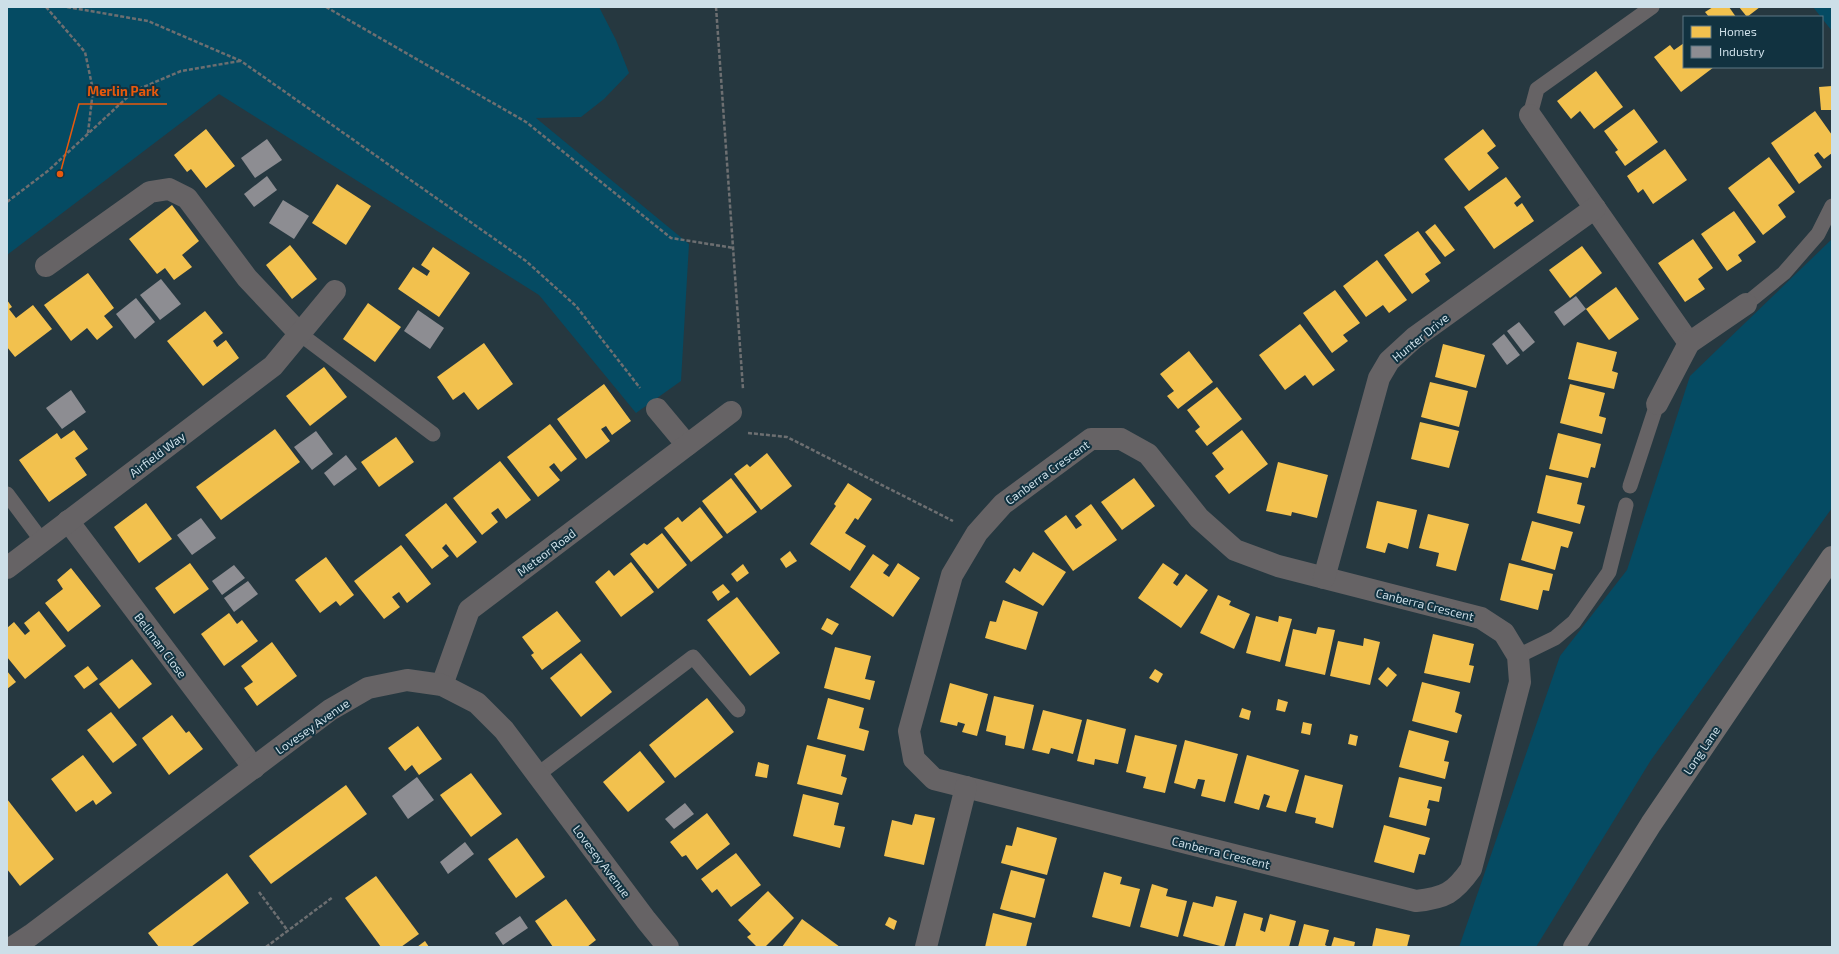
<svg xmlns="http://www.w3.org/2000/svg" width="1839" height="954" font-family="'Exo 2',sans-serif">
  <rect width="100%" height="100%" fill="#263840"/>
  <!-- green -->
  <g fill="#054b63">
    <path d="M7,7H599L616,40L629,73L604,99L581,117L536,118L689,244L681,381L636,413L539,295L219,94L7,255Z"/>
    <path d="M1813,7H1832V31Z"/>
    <path d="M1832,239V508L1651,760L1536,947H1459L1560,656L1627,570L1690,376Z"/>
  </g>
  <!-- homes -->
  <g fill="#f2c14e">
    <path d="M1713,7H1729L1736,17H1709L1705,12Z"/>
    <path d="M1739,7H1760L1747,17Z"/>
    <path d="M1684,43V67H1714L1681,92L1654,57L1670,45L1674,50Z"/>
    <path d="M1596,71L1623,107L1594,129L1580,111L1571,119L1557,101Z"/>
    <path d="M1832,86V110H1821L1819,87Z"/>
    <path d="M1634,109L1658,142L1625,166L1615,152L1618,150L1604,131Z"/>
    <path d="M1815,111L1832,135V153L1824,159L1818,152L1814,155L1822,167L1799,184L1771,143Z"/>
    <path d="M206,129L235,166L206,188L191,169L187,172L174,155Z"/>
    <path d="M1483,129L1496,146L1487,153L1499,168L1469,191L1444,159Z"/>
    <path d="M1665,149L1687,180L1653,204L1643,189L1638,193L1627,176Z"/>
    <path d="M1769,157L1795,192L1778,205L1786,217L1763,235L1728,188Z"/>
    <path d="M1506,177L1521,197L1514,203L1517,207L1522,203L1534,221L1494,249L1464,207Z"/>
    <path d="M337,184L371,206L346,245L312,223Z"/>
    <path d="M172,205L199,241L182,255L192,267L174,280L165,268L157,274L129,239Z"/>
    <path d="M1734,211L1756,242L1738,255L1742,261L1727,271L1701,234Z"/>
    <path d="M1435,224L1455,250L1445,257L1425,232Z"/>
    <path d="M1418,231L1441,263L1425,274L1430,281L1412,294L1384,255Z"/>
    <path d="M1693,239L1713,268L1698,279L1705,289L1685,302L1658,263Z"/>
    <path d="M290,245L317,279L292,299L266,265Z"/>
    <path d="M1582,246L1602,273L1570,298L1549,270Z"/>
    <path d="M433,247L470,273L439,317L398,289L413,267L427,276L430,271L421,265Z"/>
    <path d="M1377,260L1407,300L1389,313L1383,305L1366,317L1343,286Z"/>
    <path d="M88,273L114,308L104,316L113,327L97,340L87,328L71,341L44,305Z"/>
    <path d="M1616,287L1639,319L1609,340L1586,309Z"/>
    <path d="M1335,290L1360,323L1343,335L1348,341L1332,353L1303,313Z"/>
    <path d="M7,300L12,307L9,309L16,318L33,305L52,329L15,357L7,347Z"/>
    <path d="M368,303L401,327L375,362L343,339Z"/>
    <path d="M205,311L223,333L213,341L217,347L226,340L239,358L203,386L167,341Z"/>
    <path d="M1300,324L1335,370L1313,386L1305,375L1285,390L1259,355Z"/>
    <path d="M1577,342L1617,352L1612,371L1618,373L1614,389L1568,379Z"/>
    <path d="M484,343L513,384L478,410L464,392L453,400L437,377Z"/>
    <path d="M1443,344L1485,355L1476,388L1435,377Z"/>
    <path d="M1189,351L1213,382L1178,409L1167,396L1174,391L1160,374Z"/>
    <path d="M324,367L347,397L310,426L286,396Z"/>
    <path d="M1430,382L1468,391L1459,427L1421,417Z"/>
    <path d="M604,384L631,421L612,435L606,426L601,429L610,441L586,459L557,419Z"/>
    <path d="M1570,384L1605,393L1599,416L1606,418L1602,434L1560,423Z"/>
    <path d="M1217,387L1242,419L1207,446L1195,431L1200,427L1187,410Z"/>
    <path d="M1420,422L1459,431L1449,468L1411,459Z"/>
    <path d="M550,424L577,459L561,472L554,463L549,467L560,480L538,497L507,457Z"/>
    <path d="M275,429L300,462L221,520L196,487Z"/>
    <path d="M74,430L88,449L75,458L87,475L49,502L19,460L57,433L61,439Z"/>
    <path d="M1242,430L1268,464L1229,494L1215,476L1224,469L1212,453Z"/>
    <path d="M1558,433L1601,444L1595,468L1591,467L1588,478L1549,469Z"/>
    <path d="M396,437L414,462L379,487L361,462Z"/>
    <path d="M767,453L792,486L761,510L734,474L747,464L750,467Z"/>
    <path d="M500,461L531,500L506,519L498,508L491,513L498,522L482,535L453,498Z"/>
    <path d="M1278,462L1328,475L1317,518L1292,512L1291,516L1266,511Z"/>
    <path d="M1546,475L1582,483L1577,504L1585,506L1580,524L1537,513Z"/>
    <path d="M731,478L757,512L727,534L702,501Z"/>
    <path d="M1134,478L1155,506L1122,530L1101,502Z"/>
    <path d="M848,483L872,499L858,520L855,518L845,533L866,546L850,571L810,544L836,506L834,504Z"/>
    <path d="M1377,501L1417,510L1408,549L1388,543L1385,553L1366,548Z"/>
    <path d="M146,503L172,539L139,563L114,527Z"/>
    <path d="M446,503L477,542L457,558L446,544L442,548L449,556L432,569L405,535Z"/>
    <path d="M1091,504L1117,540L1073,571L1044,531L1066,515L1076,529L1082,525L1075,516Z"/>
    <path d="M700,507L723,537L691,562L664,528L678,517L682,522Z"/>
    <path d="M1428,514L1469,524L1456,571L1436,566L1439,553L1419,548Z"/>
    <path d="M1532,521L1573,532L1568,548L1561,546L1555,570L1521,560Z"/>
    <path d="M662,533L687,565L658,589L630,554L644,543L647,545Z"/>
    <path d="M401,545L431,584L407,603L399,592L392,597L400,607L384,619L354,581Z"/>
    <path d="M790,551L797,561L786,568L780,559Z"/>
    <path d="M1033,552L1066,572L1043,606L1005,582L1014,568L1020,572Z"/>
    <path d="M873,554L889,565L883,573L889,577L898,563L920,578L893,617L850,587Z"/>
    <path d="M326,557L354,595L340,606L336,601L320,613L295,580Z"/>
    <path d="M631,562L654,592L621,617L595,582L609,570L614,576Z"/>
    <path d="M190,563L209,589L174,614L155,588Z"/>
    <path d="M1163,563L1179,574L1173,583L1177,586L1186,574L1208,590L1181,628L1138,598Z"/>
    <path d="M1509,563L1553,574L1549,591L1543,590L1538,610L1500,600Z"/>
    <path d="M743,564L749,573L737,582L731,574Z"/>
    <path d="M71,568L101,606L68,632L45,603L63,589L57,580Z"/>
    <path d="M723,584L730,592L718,601L712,592Z"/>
    <path d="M1218,595L1231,601L1229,605L1250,614L1234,649L1200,633Z"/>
    <path d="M737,597L780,653L750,676L707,620Z"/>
    <path d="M1003,600L1038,612L1026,650L985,638L990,621L996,622Z"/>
    <path d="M39,611L66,646L25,679L7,657V628L14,622L25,635L30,631L24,623Z"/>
    <path d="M557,611L581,641L542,670L531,655L534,653L522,637Z"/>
    <path d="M229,613L237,624L242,620L258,641L224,666L201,634Z"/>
    <path d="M1256,616L1278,622L1279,616L1292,619L1280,662L1246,653Z"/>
    <path d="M827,618L839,624L832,635L821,629Z"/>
    <path d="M1318,627L1335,630L1325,675L1285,666L1293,629L1316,634Z"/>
    <path d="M1433,634L1474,644L1469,665L1474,666L1470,683L1424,673Z"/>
    <path d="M1364,638L1380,642L1370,685L1330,676L1338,641L1363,646Z"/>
    <path d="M272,642L297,676L257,706L244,688L253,682L241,666Z"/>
    <path d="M835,647L871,656L865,679L875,681L870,700L824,688Z"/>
    <path d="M581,653L612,692L581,717L550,678Z"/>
    <path d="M132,659L152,684L119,709L99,684Z"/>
    <path d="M88,666L98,679L84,689L74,676Z"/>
    <path d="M1388,667L1397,675L1387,687L1378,679Z"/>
    <path d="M1155,669L1163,674L1158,683L1149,678Z"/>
    <path d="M7,671L16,682L7,689Z"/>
    <path d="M1422,682L1460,692L1455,712L1462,715L1457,733L1412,721Z"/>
    <path d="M950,683L988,694L977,736L962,732L965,724L958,722L957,726L940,722Z"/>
    <path d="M994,696L1034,705L1024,749L1005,745L1006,736L986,731Z"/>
    <path d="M707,698L734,732L675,778L649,745Z"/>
    <path d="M828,698L864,708L859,728L869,731L864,751L817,739Z"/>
    <path d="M1278,699L1288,702L1285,712L1276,710Z"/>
    <path d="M1242,708L1251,711L1249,720L1239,717Z"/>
    <path d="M1043,710L1082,720L1073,754L1051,748L1049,754L1032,750Z"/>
    <path d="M111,712L137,745L113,763L87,730Z"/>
    <path d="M172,715L186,733L189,731L203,749L169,775L142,738Z"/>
    <path d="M1087,719L1126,729L1118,764L1095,759L1094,765L1077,761Z"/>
    <path d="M1303,722L1312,724L1310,735L1301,733Z"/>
    <path d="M418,726L442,759L419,775L412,765L405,771L388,748Z"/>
    <path d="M1409,730L1449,741L1444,761L1449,762L1445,779L1399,767Z"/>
    <path d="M1350,734L1358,736L1356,746L1348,744Z"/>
    <path d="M1135,735L1177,745L1165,793L1143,788L1146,777L1126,772Z"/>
    <path d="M1185,740L1238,754L1225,802L1201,796L1205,780L1198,779L1195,789L1174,783Z"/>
    <path d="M807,745L846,755L841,776L847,778L842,795L797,784Z"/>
    <path d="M640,751L665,782L628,812L603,782Z"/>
    <path d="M83,755L112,793L96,805L93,800L76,812L51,779Z"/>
    <path d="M1247,755L1299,770L1286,812L1266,807L1270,796L1264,794L1259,810L1234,803Z"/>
    <path d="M758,762L769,765L767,778L755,776Z"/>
    <path d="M471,773L502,814L471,837L440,795Z"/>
    <path d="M1305,775L1343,785L1333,828L1315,823L1316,818L1295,813Z"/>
    <path d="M1399,777L1442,787L1439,802L1429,800L1427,808L1430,809L1426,826L1389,817Z"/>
    <path d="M346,785L367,814L271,884L249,856Z"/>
    <path d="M803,794L839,803L834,825L845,827L840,848L793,836Z"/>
    <path d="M7,799L54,859L20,886L7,869Z"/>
    <path d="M707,813L730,844L697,870L686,855L682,857L670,842Z"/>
    <path d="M915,814L935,818L924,865L884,856L892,820L912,825Z"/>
    <path d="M1384,825L1430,838L1425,855L1419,854L1414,873L1374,862Z"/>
    <path d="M1017,827L1057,838L1047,875L1001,863L1006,845L1012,846Z"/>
    <path d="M517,838L545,877L516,898L488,859Z"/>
    <path d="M736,853L761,885L731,907L717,889L712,893L701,879Z"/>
    <path d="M1011,870L1045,879L1035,918L1000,909Z"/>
    <path d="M1104,872L1122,877L1120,884L1140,889L1130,927L1092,917Z"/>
    <path d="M227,873L249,903L191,947H159L148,933Z"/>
    <path d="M376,876L419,934L401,947H381L345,898Z"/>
    <path d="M1152,884L1168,889L1166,896L1187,901L1178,937L1140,927Z"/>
    <path d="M768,891L794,918L765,947H757L747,937L751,934L738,920Z"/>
    <path d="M1216,896L1237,901L1224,947L1183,936L1193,902L1213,907Z"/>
    <path d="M566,899L596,940L587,947H553L535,921Z"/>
    <path d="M993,913L1032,923L1026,947H985Z"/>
    <path d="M1244,913L1263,918L1260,930L1265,932L1270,914L1296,921L1289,947H1235Z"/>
    <path d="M889,917L897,921L894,930L885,925Z"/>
    <path d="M802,919L840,947H782Z"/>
    <path d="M1304,924L1329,930L1325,945L1329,947H1298Z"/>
    <path d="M1376,928L1410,935L1407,947H1372Z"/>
    <path d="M1334,937L1355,942L1354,947H1331Z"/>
    <path d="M425,941L429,947H417Z"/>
  </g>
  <!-- industry -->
  <g fill="#8d8d92">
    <path d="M267,139L282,160L255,178L241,158Z"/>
    <path d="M267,176L277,190L254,207L244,194Z"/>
    <path d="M283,200L309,216L294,239L269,223Z"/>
    <path d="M161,279L181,304L160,320L140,295Z"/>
    <path d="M1576,296L1586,309L1564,326L1554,312Z"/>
    <path d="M136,298L155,322L135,339L116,314Z"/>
    <path d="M418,310L444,328L430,349L404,331Z"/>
    <path d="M1519,322L1535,342L1523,352L1507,331Z"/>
    <path d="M1504,334L1520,355L1507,365L1492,344Z"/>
    <path d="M71,390L86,412L62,429L46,408Z"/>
    <path d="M316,431L333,454L312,470L294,447Z"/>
    <path d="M346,455L357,469L334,486L324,473Z"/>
    <path d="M201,518L216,538L192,555L177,535Z"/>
    <path d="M234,565L245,578L222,595L212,581Z"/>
    <path d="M248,581L258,594L234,612L224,598Z"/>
    <path d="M417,777L434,800L408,819L392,796Z"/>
    <path d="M685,803L694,814L674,829L665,819Z"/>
    <path d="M465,842L474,854L448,874L440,862Z"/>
    <path d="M520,916L528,928L503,945L495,933Z"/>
  </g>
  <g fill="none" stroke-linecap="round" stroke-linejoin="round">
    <!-- path -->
    <g stroke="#6d6f71" stroke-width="2.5" stroke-dasharray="4 2" stroke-linecap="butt">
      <path d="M46,7L85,52L93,90L88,133"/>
      <path d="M67,7L148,21L241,61L526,261L576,306L640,388"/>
      <path d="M326,7L526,122L671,238L734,248"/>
      <path d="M716,7L743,389"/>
      <path d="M7,202L49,170L134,91L181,71L240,61"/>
      <path d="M748,433L787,437L953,521"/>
      <path d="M259,892L288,931"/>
      <path d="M266,947L333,897"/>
    </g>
    <!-- lane -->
    <g stroke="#666365" stroke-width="15">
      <path d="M1530,115L1537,89L1652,7"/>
      <path d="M1746,304L1784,273L1818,234L1832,206"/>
      <path d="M300,334L433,434"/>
      <path d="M1630,486L1657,404"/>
      <path d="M7,494L42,541"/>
      <path d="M1518,656L1555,638L1574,622L1609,572L1626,505"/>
      <path d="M537,775L693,657L738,710"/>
    </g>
    <!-- street -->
    <g stroke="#666365" stroke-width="22">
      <path d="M1530,115L1689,343"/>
      <path d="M46,266L150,192L169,189L187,198L247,278L300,334"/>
      <path d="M1657,404L1689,343L1746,304"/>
      <path d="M657,409L687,445"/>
      <path d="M1091,439H1121L1148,454L1199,518L1235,550L1278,566L1481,618L1504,633L1518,656L1520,682L1471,869C1454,893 1445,898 1416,901L934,779L914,759L909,731L952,575L977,533L1003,504Z"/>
      <path d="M68,521L254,768"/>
      <path d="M7,568L273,366L335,291"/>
      <path d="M1324,578L1379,378L1389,361L1414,338L1595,208"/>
      <path d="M442,685L469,610L731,412"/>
      <path d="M13,947L31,935L330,710L368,688L407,680L442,685L477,703L504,730L646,920L668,947"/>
      <path d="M926,947L966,787"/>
    </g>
    <!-- secondary -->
    <path stroke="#716d6e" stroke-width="22" d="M1574,947L1651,824L1832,557"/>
  </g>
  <g text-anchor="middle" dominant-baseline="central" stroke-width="4" stroke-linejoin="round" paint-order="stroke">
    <!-- street labels -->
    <g font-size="12" fill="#cddfe8" stroke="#113240">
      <text transform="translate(1420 337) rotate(-39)">Hunter Drive</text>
      <text transform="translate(157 454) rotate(-37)">Airfield Way</text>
      <text transform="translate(1047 472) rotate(-36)">Canberra Crescent</text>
      <text transform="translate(546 552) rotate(-37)">Meteor Road</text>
      <text transform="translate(1425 604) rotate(14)">Canberra Crescent</text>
      <text transform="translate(161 645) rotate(53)">Bellman Close</text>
      <text transform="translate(312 726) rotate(-35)">Lovesey Avenue</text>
      <text transform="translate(1701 750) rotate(-56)">Long Lane</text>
      <text transform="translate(1221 852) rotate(14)">Canberra Crescent</text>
      <text transform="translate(602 861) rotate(53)">Lovesey Avenue</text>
    </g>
  </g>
  <!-- callouts -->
  <path fill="none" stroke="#e8590c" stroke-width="1.5" d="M60 174L79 104H167"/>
  <circle fill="#e8590c" stroke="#113240" stroke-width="1.5" cx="60" cy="174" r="4"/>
  <g font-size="13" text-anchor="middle" font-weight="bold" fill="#e8590c" stroke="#113240" stroke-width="4" stroke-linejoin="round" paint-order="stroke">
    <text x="123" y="96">Merlin Park</text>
  </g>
  <!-- border -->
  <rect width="1839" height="954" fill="none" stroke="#cddfe8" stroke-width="16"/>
  <!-- legend -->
  <rect x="1683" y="16" width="140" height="52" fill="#113240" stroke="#5c7783"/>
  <rect x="1691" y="26" width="20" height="12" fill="#f2c14e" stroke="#5c7783"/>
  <text x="1719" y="36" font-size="12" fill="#cddfe8">Homes</text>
  <rect x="1691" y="46" width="20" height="12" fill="#8d8d92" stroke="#5c7783"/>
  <text x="1719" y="56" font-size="12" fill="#cddfe8">Industry</text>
</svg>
